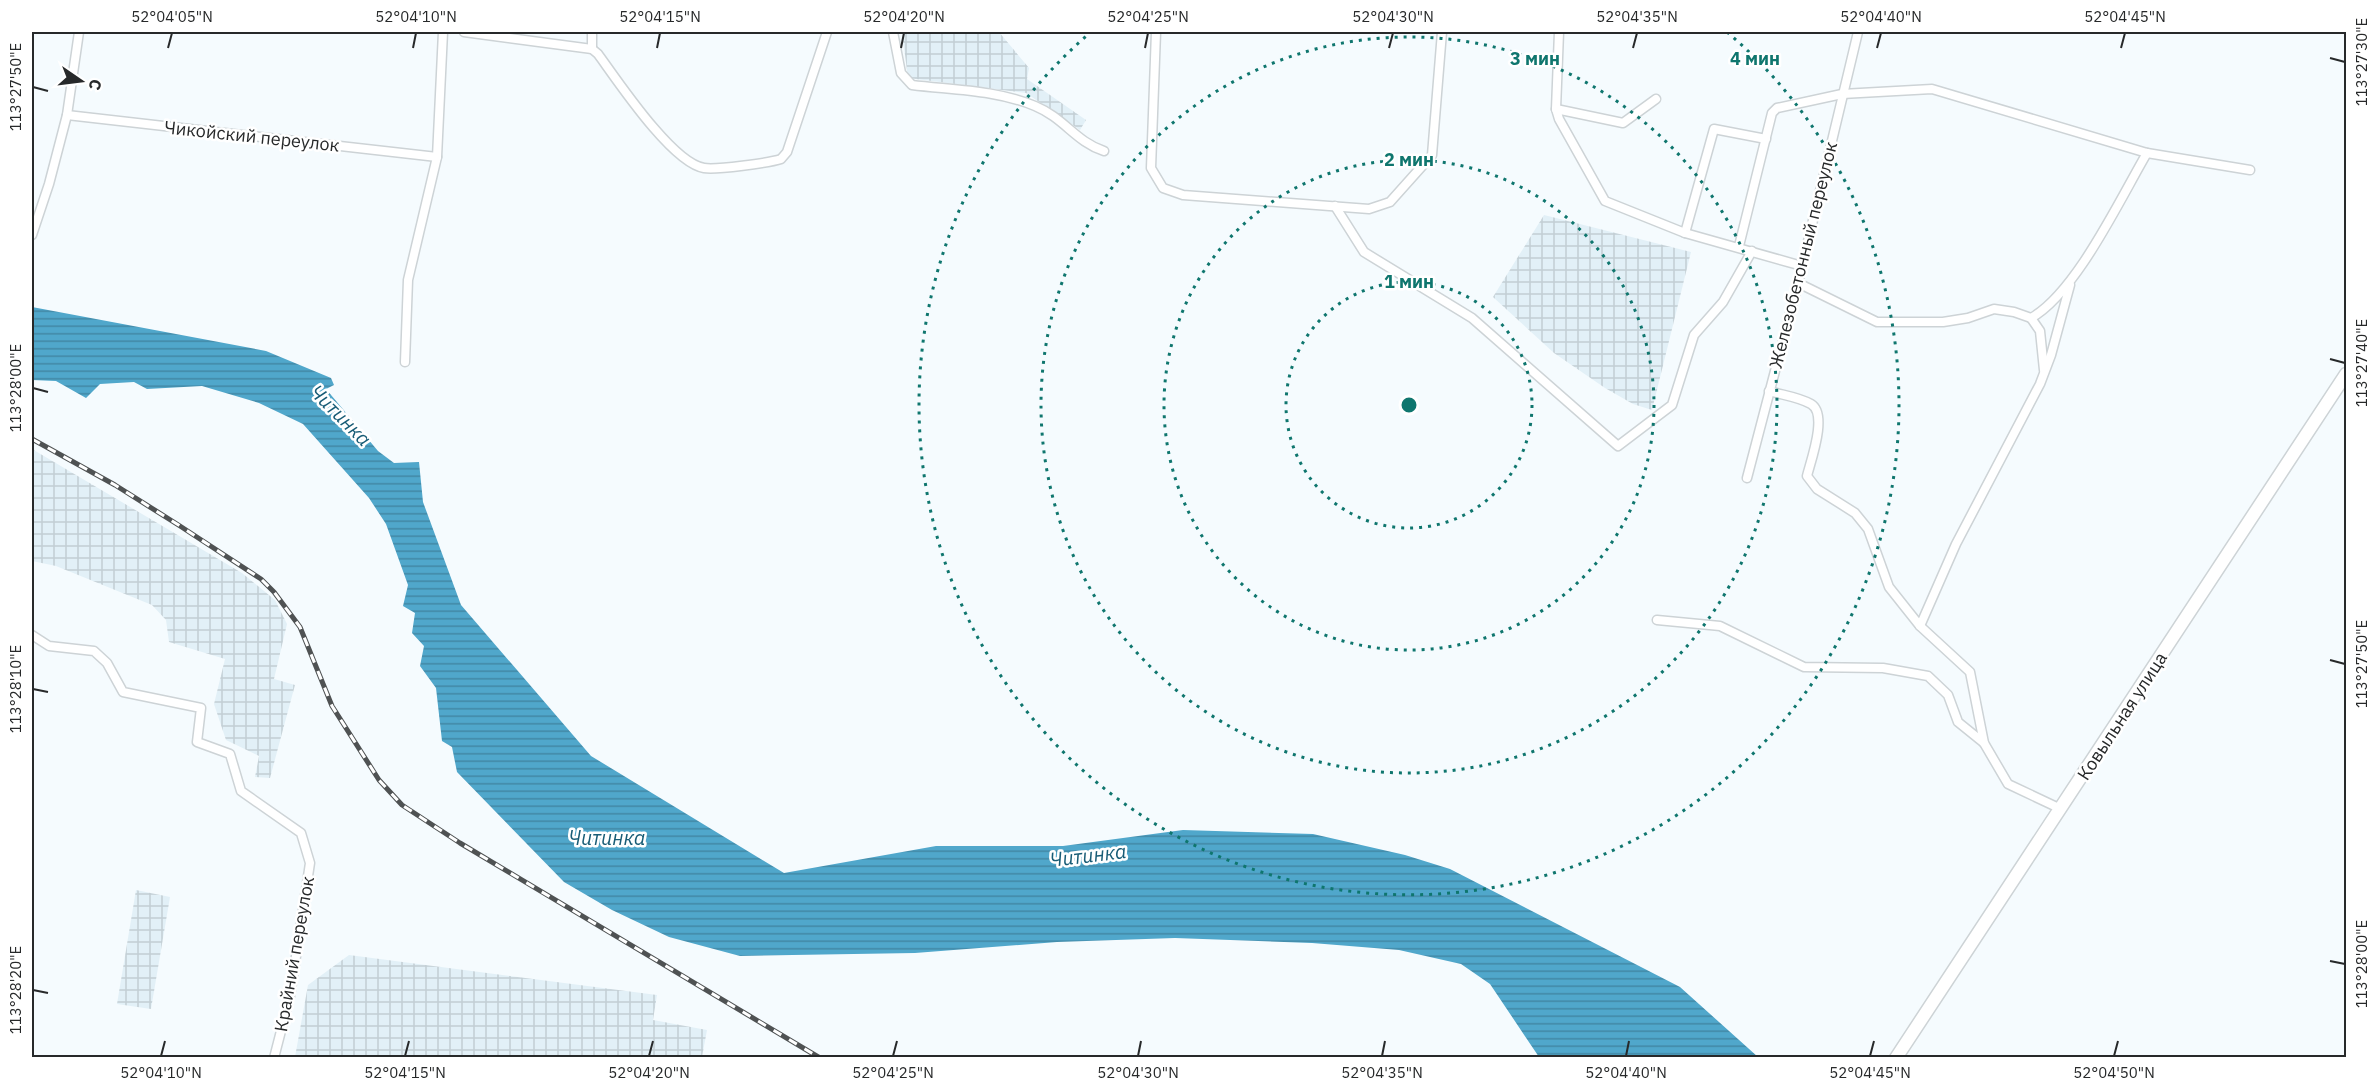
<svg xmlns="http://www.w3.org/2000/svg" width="2378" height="1089" font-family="'IBM Plex Sans',sans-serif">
  <defs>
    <pattern id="industrial-grid" width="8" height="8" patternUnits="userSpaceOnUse" patternTransform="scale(1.5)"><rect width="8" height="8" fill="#e2f0f7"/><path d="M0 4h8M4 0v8" fill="none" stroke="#c2ced4"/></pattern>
    <pattern id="water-rules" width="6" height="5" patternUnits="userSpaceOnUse" patternTransform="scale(1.5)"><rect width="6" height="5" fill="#50a7cb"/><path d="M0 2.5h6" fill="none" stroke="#4288a5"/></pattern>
  </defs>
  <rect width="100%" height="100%" fill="#f5fbfe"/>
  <!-- industrial -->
  <g fill="url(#industrial-grid)">
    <path d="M902,32H999L1029,68L1027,79L1086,120L1080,130L1026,93L908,78Z"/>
    <path d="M1544,215L1691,252L1652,410L1633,404L1605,388L1554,353L1493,297Z"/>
    <path d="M32,449L242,573L275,600L287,624L274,679L295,685L270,778L255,777L259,756L226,740L214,704L225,659L169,642L166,620L152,605L56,566L32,561Z"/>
    <path d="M136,890L170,897L151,1009L117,1004Z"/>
    <path d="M349,955L657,995L653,1020L707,1030L702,1057H295L308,985Z"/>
  </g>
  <!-- water -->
  <path fill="url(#water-rules)" d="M32,307L266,351L331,378L334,385L326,389L378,451L394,463L419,462L423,502L461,605L591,756L784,873L936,846H1063L1183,830L1313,834L1405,855L1450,869L1680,987L1758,1057H1539L1490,984L1461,964L1399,950L1312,943L1175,938L1057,942L915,953L740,956L669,937L612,910L564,882L457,772L452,747L442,741L436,688L420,666L424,646L412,633L415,613L403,606L408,585L386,524L369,498L303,424L259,403L202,386L147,389L134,382L100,384L86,398L56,381L32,380Z"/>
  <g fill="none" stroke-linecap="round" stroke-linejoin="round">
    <defs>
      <g id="street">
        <path d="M464,32L592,49L598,54C617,80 672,163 704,168C716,170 769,163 781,159L787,152L827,32"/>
        <path d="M592,32V49"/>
        <path d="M893,32L901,73L912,85C953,90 997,90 1035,106C1064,118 1076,142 1104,151"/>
        <path d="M1156,32L1151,168L1163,188L1183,195L1369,209L1390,202L1432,155L1442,32"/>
        <path d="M1559,32L1556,109L1559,119L1605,201L1685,233L1802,266"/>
        <path d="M1556,109L1623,123L1656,99"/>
        <path d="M67,115L437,157"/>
        <path d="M1335,206L1364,252L1472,318L1618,446L1672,405L1694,335L1723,302L1752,251"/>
        <path d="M1685,233L1714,129L1766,139"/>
        <path d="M32,235L49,184L67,115L79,32"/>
        <path d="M1739,246L1772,113L1777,108L1842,94L1932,89L2147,153L2250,170"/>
        <path d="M1798,283L1877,322H1943L1968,318L1994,309L2014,312L2031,318C2076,293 2120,199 2147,153"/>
        <path d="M2031,318L2040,331L2044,370"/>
        <path d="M405,362L408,280L437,157L443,32"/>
        <path d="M1769,391C1782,395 1799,397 1811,404C1828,414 1811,460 1807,476L1817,489L1855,513L1868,529L1889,587L1920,626L1970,672L1984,743L2008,784L2061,809"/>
        <path d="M1747,478L1798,283L1858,32"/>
        <path d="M1657,620L1720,626L1804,667L1883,668L1928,676L1948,695L1958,722L1984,743"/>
        <path d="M1920,626L1956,544L2040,384L2051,355L2070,285"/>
        <path d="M32,635L49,646L94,651L107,663L123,692L201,708L197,742L230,754L241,791L301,833L310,863L290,996L274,1058"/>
      </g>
      <path id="secondary" d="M1896,1058L2346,374"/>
    </defs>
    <!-- street casing -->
    <use href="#street" stroke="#cdd3d6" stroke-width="11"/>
    <!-- secondary casing -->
    <use href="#secondary" stroke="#cdd3d6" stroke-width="15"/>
    <!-- street -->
    <use href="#street" stroke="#fff" stroke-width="8"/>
    <!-- secondary -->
    <use href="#secondary" stroke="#fff" stroke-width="12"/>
    <defs>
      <path id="rail" d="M32,439L115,485L180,526L261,579L274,592L300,627L332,706L379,780L402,805L460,843L820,1058"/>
    </defs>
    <!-- rail casing -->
    <use href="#rail" stroke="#4f5253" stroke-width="5"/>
    <!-- rail -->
    <use href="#rail" stroke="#fff" stroke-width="3" stroke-dasharray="9" stroke-linecap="butt"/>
  </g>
  <!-- ticks -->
  <path fill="none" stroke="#27292a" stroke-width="2" d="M168,48L172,33M413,48L416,33M657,48L660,33M901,48L904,33M1145,48L1148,33M1389,48L1393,33M1633,48L1637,33M1877,48L1881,33M2121,48L2125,33M2330,58L2345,62M33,87L48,91M2330,359L2345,363M33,388L48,392M2330,660L2345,664M33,689L48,692M2330,961L2345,964M33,990L48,993M161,1056L165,1041M405,1056L409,1041M649,1056L653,1041M893,1056L897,1041M1138,1056L1141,1041M1382,1056L1385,1041M1626,1056L1629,1041M1870,1056L1874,1041M2114,1056L2118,1041"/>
  <!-- distance rings -->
  <g fill="none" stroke="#0f766e" stroke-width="3" stroke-dasharray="3 6">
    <circle cx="1409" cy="405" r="123"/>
    <circle cx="1409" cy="405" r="245"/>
    <circle cx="1409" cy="405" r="368"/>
    <path d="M1727 32A490 490 0 1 1 1091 32"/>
  </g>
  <g text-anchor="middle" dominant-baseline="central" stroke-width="5" stroke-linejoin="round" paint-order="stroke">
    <!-- street labels -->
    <g font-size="18" fill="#27292a" stroke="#fff">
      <text transform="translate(252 136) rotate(6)">Чикойский переулок</text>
      <text transform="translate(1803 255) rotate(-76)">Железобетонный переулок</text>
      <text transform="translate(2122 716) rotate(-57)">Ковыльная улица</text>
      <text transform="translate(294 954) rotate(-80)">Крайний переулок</text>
    </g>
    <!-- water labels -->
    <g font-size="20" font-style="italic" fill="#185c76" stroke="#fff">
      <text transform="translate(341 415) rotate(45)">Читинка</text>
      <text x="607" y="837">Читинка</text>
      <text transform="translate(1088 855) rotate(-7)">Читинка</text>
    </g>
  </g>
  <circle cx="1409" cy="405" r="9" fill="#0f766e" stroke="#fff" stroke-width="3"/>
  <g font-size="18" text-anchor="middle" font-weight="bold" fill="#0f766e" stroke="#fff" stroke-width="5" stroke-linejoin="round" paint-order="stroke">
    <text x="1755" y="65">4 мин</text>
    <text x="1535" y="65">3 мин</text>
    <text x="1409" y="166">2 мин</text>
    <text x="1409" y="288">1 мин</text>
  </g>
  <!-- border -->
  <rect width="2378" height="1089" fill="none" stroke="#ffffff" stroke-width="66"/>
  <!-- north arrow -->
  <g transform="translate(81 81) rotate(104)" stroke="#ffffff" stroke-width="4.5" paint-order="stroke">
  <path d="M0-4.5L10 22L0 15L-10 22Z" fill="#27292a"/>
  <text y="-9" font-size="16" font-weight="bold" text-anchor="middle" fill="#27292a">С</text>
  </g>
  <rect x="33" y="33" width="2312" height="1023" fill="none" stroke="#27292a" stroke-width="2"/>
  <g font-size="15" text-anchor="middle" fill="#27292a">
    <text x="172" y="22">52°04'05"N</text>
    <text x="416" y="22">52°04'10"N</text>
    <text x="660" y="22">52°04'15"N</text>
    <text x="904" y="22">52°04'20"N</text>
    <text x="1148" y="22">52°04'25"N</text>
    <text x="1393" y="22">52°04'30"N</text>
    <text x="1637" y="22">52°04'35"N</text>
    <text x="1881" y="22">52°04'40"N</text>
    <text x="2125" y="22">52°04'45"N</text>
    <text transform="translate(2362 62) rotate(-90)" y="5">113°27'30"E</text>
    <text transform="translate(16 87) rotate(-90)" y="5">113°27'50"E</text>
    <text transform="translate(2362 363) rotate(-90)" y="5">113°27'40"E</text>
    <text transform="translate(16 388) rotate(-90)" y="5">113°28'00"E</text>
    <text transform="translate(2362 664) rotate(-90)" y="5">113°27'50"E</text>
    <text transform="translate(16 689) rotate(-90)" y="5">113°28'10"E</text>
    <text transform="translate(2362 964) rotate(-90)" y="5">113°28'00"E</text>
    <text transform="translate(16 990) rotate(-90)" y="5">113°28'20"E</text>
    <text x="161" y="1078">52°04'10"N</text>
    <text x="405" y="1078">52°04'15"N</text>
    <text x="649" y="1078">52°04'20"N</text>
    <text x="893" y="1078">52°04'25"N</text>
    <text x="1138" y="1078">52°04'30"N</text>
    <text x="1382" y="1078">52°04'35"N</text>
    <text x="1626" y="1078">52°04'40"N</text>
    <text x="1870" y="1078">52°04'45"N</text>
    <text x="2114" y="1078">52°04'50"N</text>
  </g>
</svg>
